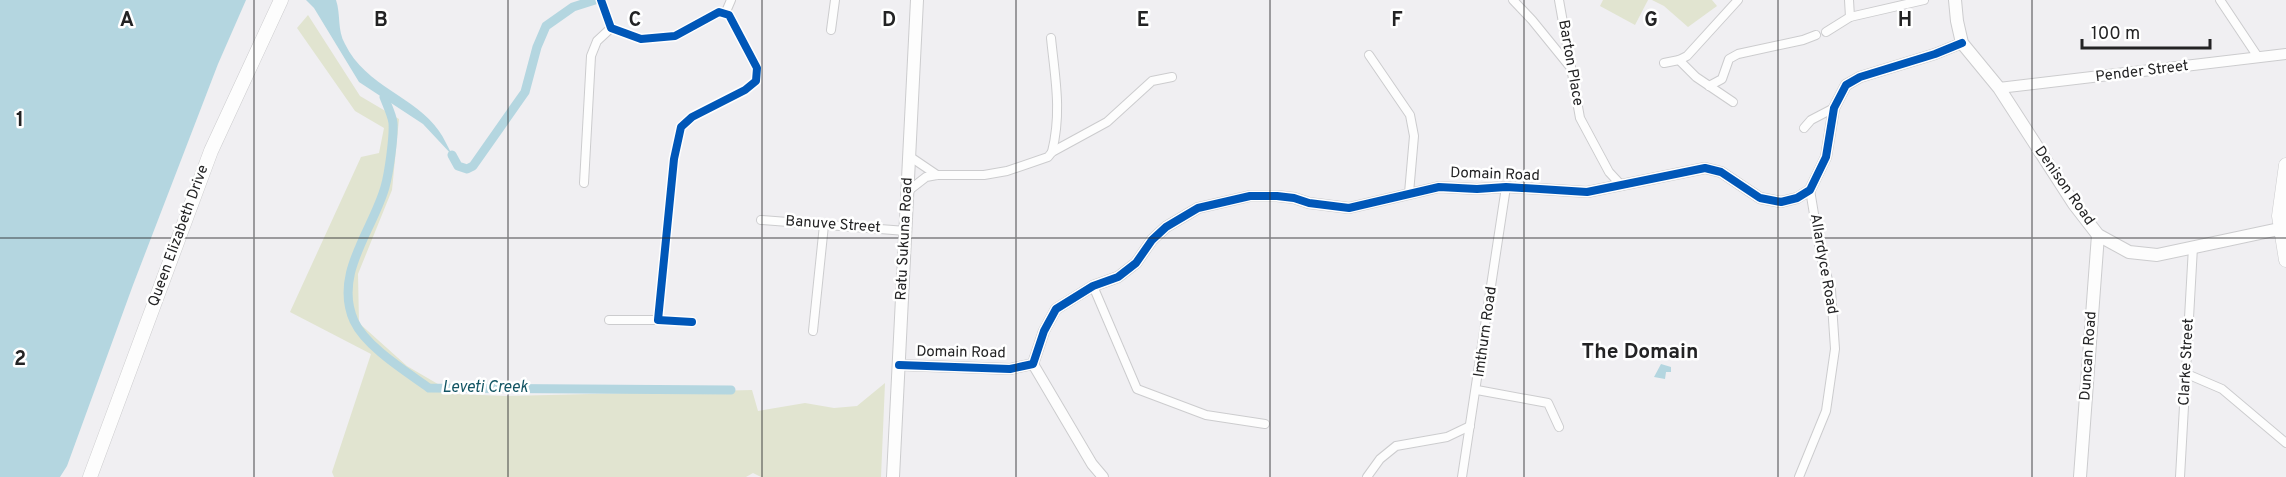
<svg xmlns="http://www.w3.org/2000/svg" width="2286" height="477" font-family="Overpass,sans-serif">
  <rect width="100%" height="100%" fill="#f0eff2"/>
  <!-- green -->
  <g fill="#e1e4d0">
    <path d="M1603,0H1648L1635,25L1600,6Z"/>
    <path d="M1652,0H1712L1717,6L1688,27L1664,6Z"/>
    <path d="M308,15L360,96L399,119L392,190L358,274L359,323L407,366L455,394L506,396L752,390L758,411L805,403L834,408L857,406L885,383L881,477H761L753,473L746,477H334L332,472L371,354L290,312L361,157L379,153L384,128L355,111L297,28Z"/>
  </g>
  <!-- water -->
  <g fill="#b4d6e0">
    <path d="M0,0H246L218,64L133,285L67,466L60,477H0Z"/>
    <path d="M306,0H336C341,15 337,30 345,44C366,87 415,96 439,131C444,138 448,147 452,155L423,124L359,82L314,8Z"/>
    <path d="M1661,364L1671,367V372H1666L1665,379L1654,377Z"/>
  </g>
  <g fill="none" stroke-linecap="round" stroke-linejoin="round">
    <!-- canal -->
    <g stroke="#b4d6e0" stroke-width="9">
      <path d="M384,97C387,105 392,115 393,123C394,137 389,173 385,187C373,230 333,274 354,321C366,347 407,372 429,388L731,390"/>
      <path d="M452,155L458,166L467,169L473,166L525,92L537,47L546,26L573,7L595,0"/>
    </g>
    <defs>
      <g id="minor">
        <path d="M601,0L611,28L641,39L675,36L719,12L729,15L757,68L756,81L745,90L692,117L681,127L674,159L658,320L692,322"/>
        <path d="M1513,0L1532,20L1571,68"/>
        <path d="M1559,0L1580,118L1609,172L1622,186"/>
        <path d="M1849,0L1850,17"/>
        <path d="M2220,0L2258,57"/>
        <path d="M725,14L731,0"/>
        <path d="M831,30L835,0"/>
        <path d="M1826,32L1850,17L1924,0"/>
        <path d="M1051,38C1055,78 1062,111 1052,152"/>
        <path d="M1369,55L1410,115L1414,136L1409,193"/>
        <path d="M1679,60L1696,77L1733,102"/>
        <path d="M1664,63L1679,60L1687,56L1738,0"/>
        <path d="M1709,86L1722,79L1729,59L1738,54L1803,40L1816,35"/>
        <path d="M1804,128L1811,120L1834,108"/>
        <path d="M909,156L937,175"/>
        <path d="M584,183L591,56L597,41L611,28"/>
        <path d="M908,191L926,177L937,175H984L1007,171L1048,157L1052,152L1107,122L1152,81L1172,77"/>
        <path d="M761,220L906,231"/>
        <path d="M1093,286L1137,389L1206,415L1265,424"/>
        <path d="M609,320H658"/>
        <path d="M813,331L824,225"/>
        <path d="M2187,374L2222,389L2286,443"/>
        <path d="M1477,390L1548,403L1559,427"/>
        <path d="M1367,477L1380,459L1396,446L1447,437L1470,426"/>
        <path d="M1462,477L1506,187"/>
        <path d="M1799,477L1826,411L1835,349L1831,290L1821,256L1810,190"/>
        <path d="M2180,477L2193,247"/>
      </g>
      <g id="tertiary">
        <path d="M1999,88L2286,54"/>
        <path d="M1033,364L1092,464L1103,477"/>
        <path d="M899,365L1010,369L1033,364L1044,331L1056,309L1093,286L1118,277L1136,263L1152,240L1166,227L1198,208L1250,196H1277L1294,198L1309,203L1349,208L1439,187L1477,189L1506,187L1587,192L1705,168L1721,172L1760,198L1781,202L1797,198L1810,190L1826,157L1834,108L1846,85L1860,77L1935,54L1962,43"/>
      </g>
      <g id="secondary">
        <path d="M1955,0L1957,21L1962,43L1999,88L2074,204L2098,235L2129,252L2157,255L2279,229"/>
        <path d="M893,477L917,0"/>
        <path d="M2080,477L2098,235"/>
      </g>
      <g id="primary">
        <path d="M2286,165L2279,216L2286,260"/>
        <path d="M90,477L211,151L281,0"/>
      </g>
    </defs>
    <!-- minor casing -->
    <use href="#minor" stroke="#ccccce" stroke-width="10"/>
    <!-- tertiary casing -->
    <use href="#tertiary" stroke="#ccccce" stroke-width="12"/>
    <!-- secondary casing -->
    <use href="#secondary" stroke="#ccccce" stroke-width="14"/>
    <!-- primary casing -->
    <use href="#primary" stroke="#ccccce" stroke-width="15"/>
    <!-- minor -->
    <use href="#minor" stroke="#fdfdfd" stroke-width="8"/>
    <!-- tertiary -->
    <use href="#tertiary" stroke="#fdfdfd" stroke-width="10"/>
    <!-- secondary -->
    <use href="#secondary" stroke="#fdfdfd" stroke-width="12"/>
    <!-- primary -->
    <use href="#primary" stroke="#fdfdfd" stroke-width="14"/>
    <defs>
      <g id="cycleway">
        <path d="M601,0L611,28L641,39L675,36L719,12L729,15L757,68L756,81L745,90L692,117L681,127L674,159L658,320L692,322"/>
        <path d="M899,365L1010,369L1033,364L1044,331L1056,309L1093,286L1118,277L1136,263L1152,240L1166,227L1198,208L1250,196H1277L1294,198L1309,203L1349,208L1439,187L1477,189L1506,187L1587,192L1705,168L1721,172L1760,198L1781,202L1797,198L1810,190L1826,157L1834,108L1846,85L1860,77L1935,54L1962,43"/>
      </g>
    </defs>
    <!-- cycleway casing -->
    <use href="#cycleway" stroke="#fff" stroke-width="11"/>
    <!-- cycleway -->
    <use href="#cycleway" stroke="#0057b8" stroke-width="8"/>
  </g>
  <!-- grid -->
  <path fill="none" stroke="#232324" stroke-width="1.5" stroke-opacity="0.55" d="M254,0V477M508,0V477M762,0V477M1016,0V477M1270,0V477M1524,0V477M1778,0V477M2032,0V477M0,238H2286"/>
  <g text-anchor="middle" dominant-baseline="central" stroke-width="5" stroke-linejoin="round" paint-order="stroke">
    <!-- street labels -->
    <g font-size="15" fill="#232324" stroke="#fff">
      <text transform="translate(1570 63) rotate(80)">Barton Place</text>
      <text transform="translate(2142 72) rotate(-7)">Pender Street</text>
      <text transform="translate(1495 175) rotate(2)">Domain Road</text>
      <text transform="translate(2064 186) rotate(55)">Denison Road</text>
      <text transform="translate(833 225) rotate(4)">Banuve Street</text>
      <text transform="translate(179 236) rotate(-70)">Queen Elizabeth Drive</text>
      <text transform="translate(905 239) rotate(-87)">Ratu Sukuna Road</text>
      <text transform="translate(1823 264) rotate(80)">Allardyce Road</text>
      <text transform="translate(1486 332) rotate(-82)">Imthurn Road</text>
      <text transform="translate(961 353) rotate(1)">Domain Road</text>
      <text transform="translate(2089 356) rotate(-86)">Duncan Road</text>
      <text transform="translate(2187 362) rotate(-87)">Clarke Street</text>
    </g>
    <!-- water labels -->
    <g font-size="16" font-style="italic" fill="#135564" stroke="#fff">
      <text x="485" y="388">Leveti Creek</text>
    </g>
    <!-- district labels -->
    <g font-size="21" font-weight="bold" fill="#232324" stroke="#fff">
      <text x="1640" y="352">The Domain</text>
    </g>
  </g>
  <g font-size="20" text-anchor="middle" font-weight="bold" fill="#232324" stroke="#fff" stroke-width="5" stroke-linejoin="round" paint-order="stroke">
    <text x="127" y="26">A</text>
    <text x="381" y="26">B</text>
    <text x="635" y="26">C</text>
    <text x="889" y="26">D</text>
    <text x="1143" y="26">E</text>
    <text x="1397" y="26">F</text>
    <text x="1651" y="26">G</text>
    <text x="1905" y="26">H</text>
    <text x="20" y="126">1</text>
    <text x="20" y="365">2</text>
  </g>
  <!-- scale -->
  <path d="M2082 39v9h128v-9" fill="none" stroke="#232324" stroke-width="3"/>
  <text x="2091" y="39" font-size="18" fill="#232324" stroke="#ffffff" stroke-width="4.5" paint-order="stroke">100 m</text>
</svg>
